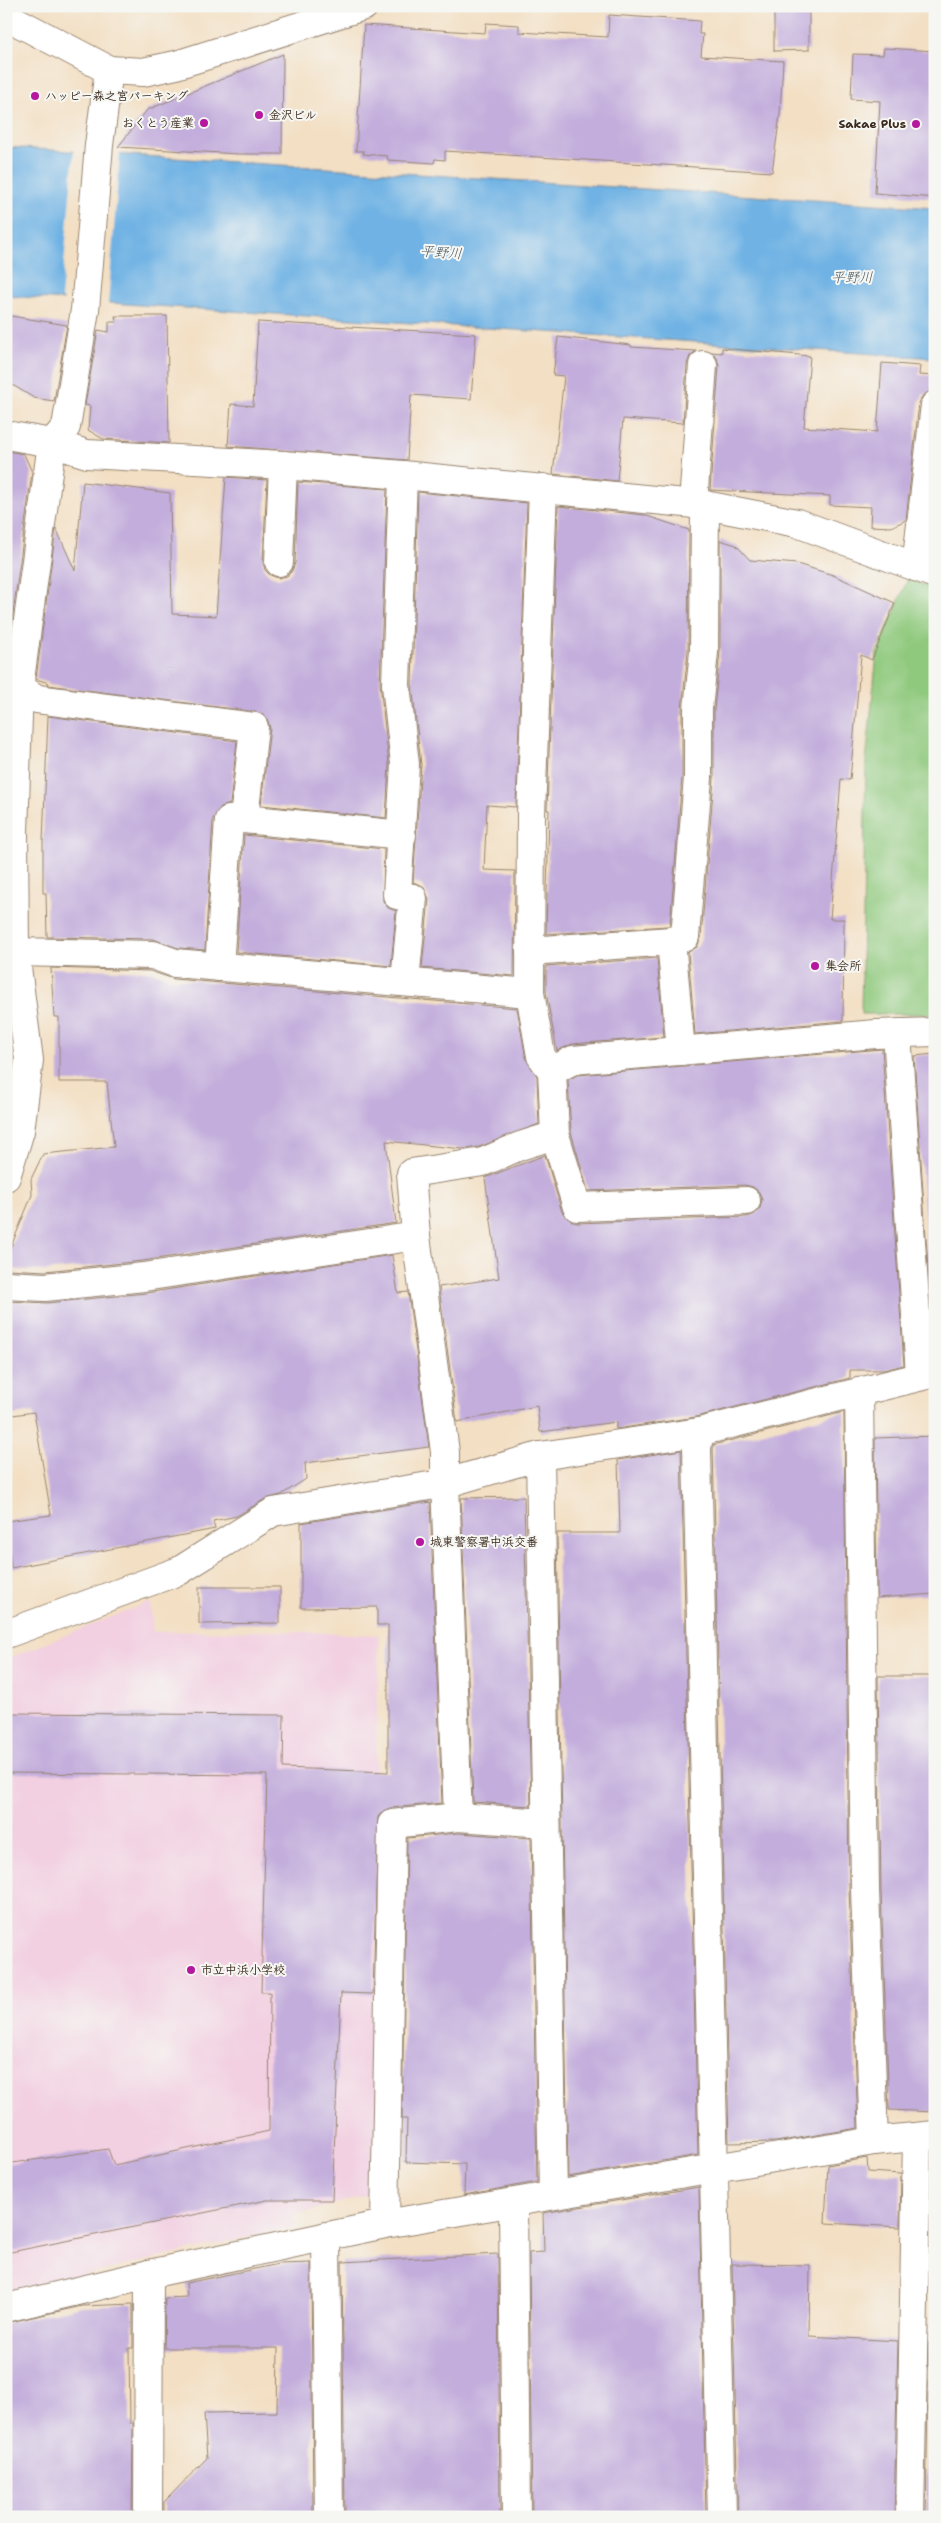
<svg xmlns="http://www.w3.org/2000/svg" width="941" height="2523" font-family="'Shantell Sans','Klee One',sans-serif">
  <rect width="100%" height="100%" fill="#f6f6f2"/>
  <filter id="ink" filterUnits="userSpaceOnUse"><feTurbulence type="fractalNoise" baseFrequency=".02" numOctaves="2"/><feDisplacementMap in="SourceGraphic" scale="10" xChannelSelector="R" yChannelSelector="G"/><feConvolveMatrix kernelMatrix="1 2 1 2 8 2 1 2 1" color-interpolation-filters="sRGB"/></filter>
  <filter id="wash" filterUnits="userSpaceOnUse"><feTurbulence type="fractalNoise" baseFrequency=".0096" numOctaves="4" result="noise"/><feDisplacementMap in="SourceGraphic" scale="20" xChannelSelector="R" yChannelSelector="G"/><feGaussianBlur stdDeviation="1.12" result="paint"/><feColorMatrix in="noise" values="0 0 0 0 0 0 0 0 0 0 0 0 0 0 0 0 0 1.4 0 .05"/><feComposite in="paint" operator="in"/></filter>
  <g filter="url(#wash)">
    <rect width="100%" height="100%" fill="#f3dfc3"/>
    <!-- built -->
    <path fill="#f2cfe1" d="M150,1602L153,1632L274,1631L379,1635L376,1749L378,2192L295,2215L296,2226L6,2293V1659Z"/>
    <!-- green -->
    <path fill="#8fc97d" stroke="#657a4e" d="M908,579L935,589V1014H861L866,762L877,653Z"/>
    <!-- water -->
    <path fill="#6fb2e4" stroke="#556e81" d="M6,147L935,208V358L6,296Z"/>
    <!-- pier -->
    <path fill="#f3dfc3" d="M74,150L120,153L108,305L64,302V299L61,298Z"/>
    <g id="blocks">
      <!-- building -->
      <g fill="#c3addc">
        <path d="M774,6H809V50L774,51Z"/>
        <path d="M609,15L700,21L699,34H703L701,56L783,61L780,115L772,172L445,151V160L435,159L434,163L388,160L387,156L363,154L364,151H356L364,25L485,33L486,23L519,25V32L608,37Z"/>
        <path d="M884,48L935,51V198L875,193L880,101L851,99L853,54L883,55Z"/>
        <path d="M283,54L282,154H238L118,147L147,110Z"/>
        <path d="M11,316L67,325L54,401L34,398L6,381V347Z"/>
        <path d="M115,316H167L169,443L103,439L88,430L90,406L85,405L98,330L109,332V322H116Z"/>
        <path d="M258,322L476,334L471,399L411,395L407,460L228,446L231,404L253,406Z"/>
        <path d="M558,337L631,345V347L696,351L690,356L687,364L683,423L623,419L617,481L553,474L564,376L553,375Z"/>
        <path d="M722,348L810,356L804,427L877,432L882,363L920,366L919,375L935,376V390L923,395L919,403L906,520L891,527L870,526L871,507L830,505V496L710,490L719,366L717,358L711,352L722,353Z"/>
        <path d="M6,451L24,454L32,472L6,665Z"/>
        <path d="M226,477L267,480L263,562L265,570L270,575L278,578L287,576L292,571L295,563L298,482L387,489L380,684L389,764L386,818L261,805L270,728L268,721L264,715L256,712L48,685L49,683L36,679L56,528L75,571L83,482L170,493L172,614L216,616Z"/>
        <path d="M418,492L527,503L516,807L487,805L484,870L515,871L514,976L422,968L429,899L423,886L413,882L421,765L412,684Z"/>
        <path d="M558,506L644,515L689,530L688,651L682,709V777L670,925L668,926L546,934L549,810H547Z"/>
        <path d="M720,540L736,545L750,560L797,564L833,575L895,603L872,660L861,655L850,780L841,779L830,919H844L843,1021L695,1034L688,952L697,947L701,938L714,779V710L720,652Z"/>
        <path d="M48,716L237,741L230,804L221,807L213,819L205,950L178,948L153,939L47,937L46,893H43V842Z"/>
        <path d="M244,835L384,849L383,901L388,908L396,911L391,966L236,952Z"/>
        <path d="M657,958L664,1037L572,1044L557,1051L546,992V966Z"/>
        <path d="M51,968L150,971L174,979L517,1008L526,1059L537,1076L539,1124L479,1147L463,1149L386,1141L396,1223L142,1261L45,1271L8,1269V1254L32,1195L31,1179L43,1154L114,1147L107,1082H59V1017H54Z"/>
        <path d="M882,1049L904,1365L884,1370H850V1378L696,1417L616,1429V1422L540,1432L537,1406L457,1422L439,1287L499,1278L485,1178L545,1155L562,1212L571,1221L577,1223L747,1217L755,1214L760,1208L762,1200L759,1192L753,1187L745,1185L588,1191L571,1132L568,1080L577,1075Z"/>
        <path d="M935,1054V1358H934L914,1056Z"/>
        <path d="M392,1255L398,1293L408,1292L429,1447L305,1463L306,1479L281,1495L265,1499L237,1516L213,1521L215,1529L11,1568L6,1521L51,1515L34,1412L6,1416L8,1301L47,1303L146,1293Z"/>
        <path d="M844,1412L849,1890L858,2128L776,2142L729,2143L713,1445Z"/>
        <path d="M935,1436V1594L877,1598L875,1438Z"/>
        <path d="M681,1450L698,2155L568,2177L557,1533H620L618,1460Z"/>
        <path d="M524,1497L531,1806L473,1802L461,1498Z"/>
        <path d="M430,1502L442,1803L390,1808L383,1811L378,1817L373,1994L341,1993L332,2200H267L6,2253V2164L108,2149L114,2165L269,2131L270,1992H261L267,1775L6,1773V1713L284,1715L283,1768L388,1772V1625H377V1607L301,1608V1523Z"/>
        <path d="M199,1587H280V1623L199,1624Z"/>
        <path d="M878,1676H935V2112L889,2110L881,1890Z"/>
        <path d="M458,1833L531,1838L537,2182L464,2195L465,2164L406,2162L407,2119H402L407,1838Z"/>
        <path d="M867,2158L868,2172L901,2174L900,2227L825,2223L828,2165Z"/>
        <path d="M932,2176H935V2229L931,2228Z"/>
        <path d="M699,2187L706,2517H532L529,2253L544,2252L543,2213Z"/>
        <path d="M498,2254L500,2517H345L342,2262Z"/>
        <path d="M311,2263L313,2517H164V2502L207,2458L204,2413L277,2412L278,2348H164L165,2298L187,2297L186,2283L279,2264Z"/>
        <path d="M732,2264L810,2265L809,2336L898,2341L894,2517H738Z"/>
        <path d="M133,2304V2348H129L130,2423H133L132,2517H6V2323L82,2306Z"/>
        <path d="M929,2342L935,2343V2517H926Z"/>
      </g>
    </g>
  </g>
  <g filter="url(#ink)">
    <use href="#blocks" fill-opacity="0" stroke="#978470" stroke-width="1"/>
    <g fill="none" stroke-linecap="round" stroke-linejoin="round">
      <defs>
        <g id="minor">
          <path d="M6,16L109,70L143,72L176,65L364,6"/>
          <path d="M6,435L52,443L87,454L283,465L403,475L705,505L797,523L935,574"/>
          <path d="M403,475L396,685L405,764L397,895L413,898L405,981"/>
          <path d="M543,488L531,815L530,993L541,1056L552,1071L555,1135L577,1207L746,1201"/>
          <path d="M693,504L703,365"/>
          <path d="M279,562L283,465"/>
          <path d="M916,567L935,405"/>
          <path d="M6,685L19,687L37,699L254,727L244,819"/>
          <path d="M6,946L15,952L153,955L175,963L530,993"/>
          <path d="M530,951L671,941"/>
          <path d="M219,967L229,820L244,819L402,835"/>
          <path d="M900,1033L898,1048L920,1375"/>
          <path d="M681,1051L671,941L685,937L698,778V709L704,652L705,505"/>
          <path d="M552,1071L573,1060L876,1034L935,1032"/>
          <path d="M6,1177L20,1131L29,1060L15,952L14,832L19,687L52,443L66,427L85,310L99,145L109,70"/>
          <path d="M6,1285L45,1287L144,1277L416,1236"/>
          <path d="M859,1392L865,1890L874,2141"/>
          <path d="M699,1432L697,1450L722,2517"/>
          <path d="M540,1456L553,2195"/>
          <path d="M6,1634L179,1571L273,1512L447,1483L540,1456L699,1432L935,1373"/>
          <path d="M458,1817L445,1483V1452L416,1236L411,1173L483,1162L520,1146L555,1135"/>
          <path d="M513,2204L516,2517"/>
          <path d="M385,2224L392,1824L458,1817L546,1823"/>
          <path d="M326,2236L329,2517"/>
          <path d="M6,2308L149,2274L385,2224L874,2141L935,2135"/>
          <path d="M148,2517L149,2274"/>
          <path d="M910,2517L917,2137"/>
        </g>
      </defs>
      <!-- minor casing -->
      <use href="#minor" stroke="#978470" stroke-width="30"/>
      <!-- minor -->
      <use href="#minor" stroke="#fff" stroke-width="28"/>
    </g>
  </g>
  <!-- markers -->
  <g fill="#b5179e" stroke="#f6f6f2" stroke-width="2">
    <circle cx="35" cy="96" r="5"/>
    <circle cx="259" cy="115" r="5"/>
    <circle cx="204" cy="123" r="5"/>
    <circle cx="916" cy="124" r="5"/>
    <circle cx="815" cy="966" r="5"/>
    <circle cx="420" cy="1542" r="5"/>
    <circle cx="191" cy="1970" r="5"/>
  </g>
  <g text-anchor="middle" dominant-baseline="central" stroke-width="4" stroke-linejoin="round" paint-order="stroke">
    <!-- poi labels -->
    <g font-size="12" font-weight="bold" fill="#3b2a1e" stroke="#f6f6f2" text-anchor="start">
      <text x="45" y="96">ハッピー森之宮パーキング</text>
      <text x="269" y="115">金沢ビル</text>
      <text x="194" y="123" text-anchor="end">おくとう産業</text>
      <text x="906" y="124" text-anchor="end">Sakae Plus</text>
      <text x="825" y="966">集会所</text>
      <text x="430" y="1542">城東警察署中浜交番</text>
      <text x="201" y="1970">市立中浜小学校</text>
    </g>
    <!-- water labels -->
    <g font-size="14" font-style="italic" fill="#4d5a63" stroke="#f6f6f2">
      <text transform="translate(441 252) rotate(4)">平野川</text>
      <text x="852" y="277">平野川</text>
    </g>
  </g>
  <!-- margin -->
  <rect width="941" height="2523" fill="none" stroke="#f6f6f2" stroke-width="25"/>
</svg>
